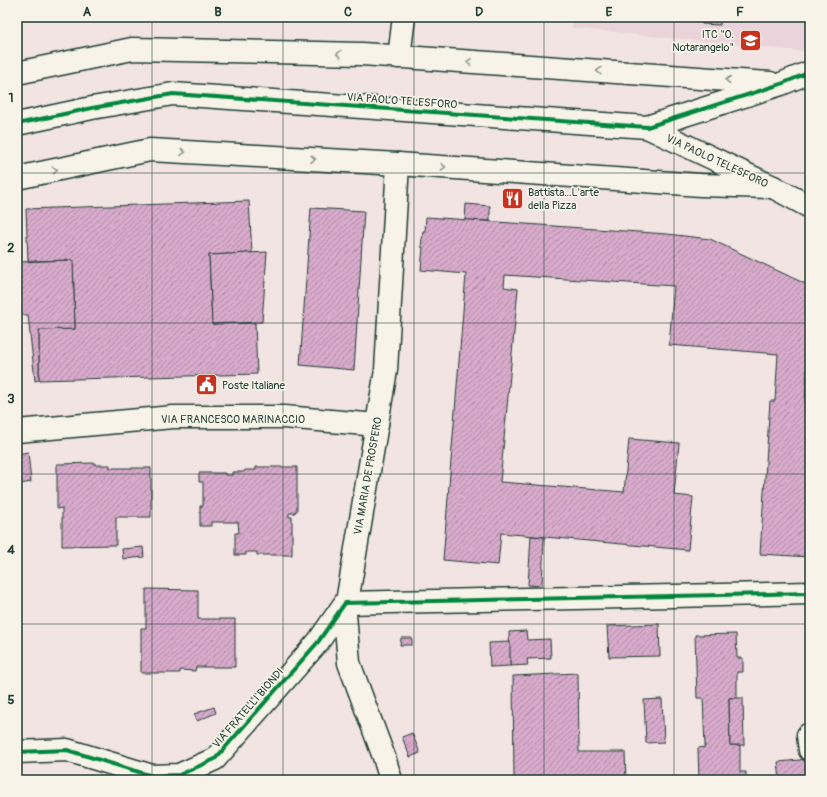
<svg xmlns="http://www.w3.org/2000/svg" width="827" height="797" font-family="Pangolin,sans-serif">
  <defs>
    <pattern id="building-hatch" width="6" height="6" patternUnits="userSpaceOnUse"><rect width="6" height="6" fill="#d8aacb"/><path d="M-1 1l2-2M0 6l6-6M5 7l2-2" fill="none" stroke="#af8ca6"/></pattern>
  </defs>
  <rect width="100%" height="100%" fill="#f1e4e2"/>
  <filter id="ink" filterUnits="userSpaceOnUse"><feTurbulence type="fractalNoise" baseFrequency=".025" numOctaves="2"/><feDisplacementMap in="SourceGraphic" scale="8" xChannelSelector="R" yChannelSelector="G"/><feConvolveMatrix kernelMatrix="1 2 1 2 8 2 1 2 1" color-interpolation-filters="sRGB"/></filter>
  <g filter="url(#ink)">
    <!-- built -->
    <path fill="#ead3db" d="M573,17H810V52L572,28Z"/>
    <!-- building -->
    <g fill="url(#building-hatch)" stroke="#1f3d34">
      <path d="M703,17L720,18V25L702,24Z"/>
      <path d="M249,201L252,253L209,255L210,281L212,324L255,323L257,374L39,380V330L75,329L73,260L28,261L26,209Z"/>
      <path d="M466,204L490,206V221L465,220Z"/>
      <path d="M311,208L364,211L354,370L300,365Z"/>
      <path d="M426,217L667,234L710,239L810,286V355H808L805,401H810V557L760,554L770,401H775L778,354L669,345L674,286L505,275L504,287L518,289L500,482L624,492L629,439L679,443L674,495L693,497L688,550L501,533L498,565L443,560L466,274L421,270L423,247H421L423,231H425Z"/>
      <path d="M267,252L262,322L212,324L209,255Z"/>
      <path d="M73,260L75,329L39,330V380L35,381L28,315H17V262Z"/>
      <path d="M28,452L31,482L20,484L19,479H17V454Z"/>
      <path d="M95,463V465H110V468H151V517H116V545L62,546V508L57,509V464Z"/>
      <path d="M256,467H297V511H295V513H289V517H292V555H257V552H246V555H235V533H239L238,522H211V526H200V506H203V482H199V473H225V475H232V472H244L245,470H256Z"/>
      <path d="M531,536L544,537L542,586L528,585Z"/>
      <path d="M143,547L144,557L123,559L122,549Z"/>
      <path d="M146,589L198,590V619H235V667H196L195,671L180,670V673H141V628H146Z"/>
      <path d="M17,622L23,652L17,654Z"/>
      <path d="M659,624L660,656L609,657L607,626Z"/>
      <path d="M526,631L527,640L550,639L551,658L527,659L528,665L510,666L509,632Z"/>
      <path d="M736,634L737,658H743V672H737V698H729L730,745H740V772H746V780H699L698,748L705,747L703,698H697L695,635Z"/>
      <path d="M401,638H412V645H400Z"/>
      <path d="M510,642V666L490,667L489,643Z"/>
      <path d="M578,673L579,752H625L626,780H514L513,676Z"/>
      <path d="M729,698H743L744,745H730Z"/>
      <path d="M662,699L664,742L646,743L644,700Z"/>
      <path d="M214,707L216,713L197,721L194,714Z"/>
      <path d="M412,733L420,753L410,757L402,737Z"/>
      <path d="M810,759V780H780L778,762Z"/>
    </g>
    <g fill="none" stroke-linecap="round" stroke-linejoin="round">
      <defs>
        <g id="minor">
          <path d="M399,57L404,17"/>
          <path d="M17,73L132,49L362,54L770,83"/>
          <path d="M17,124L92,108L173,94L647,127L781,84L810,72"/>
          <path d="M647,127L773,187L810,207"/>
          <path d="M17,178L150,150L398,164L701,185L773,187"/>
          <path d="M17,431L173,417H284L377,425"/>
          <path d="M810,735H808L810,750"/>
          <path d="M17,752L67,750L152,776L179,775L215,759L318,642L345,603L810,593"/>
          <path d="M391,780L384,757L349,663L345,614L386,370L398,164"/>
        </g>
      </defs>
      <!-- minor casing -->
      <use href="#minor" stroke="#1f3d34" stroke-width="25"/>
      <!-- minor -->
      <use href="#minor" stroke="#f7f3e8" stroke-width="22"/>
      <defs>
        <g id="cycleway">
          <path d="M17,124L92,108L173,94L647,127L781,84L810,72"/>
          <path d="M17,752L67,750L152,776L179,775L215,759L318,642L345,603L810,593"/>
        </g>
      </defs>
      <!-- cycleway casing -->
      <use href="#cycleway" stroke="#f7f3e8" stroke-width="6"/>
      <!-- cycleway -->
      <use href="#cycleway" stroke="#00873e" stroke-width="4"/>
    </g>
    <!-- one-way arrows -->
    <defs><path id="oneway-chevron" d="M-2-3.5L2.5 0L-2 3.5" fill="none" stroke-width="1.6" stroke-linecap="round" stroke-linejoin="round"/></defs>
    <g stroke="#8b988e">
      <use href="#oneway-chevron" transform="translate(339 54) rotate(-179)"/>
      <use href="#oneway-chevron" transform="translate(469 62) rotate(-176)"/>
      <use href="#oneway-chevron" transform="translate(599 71) rotate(-176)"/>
      <use href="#oneway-chevron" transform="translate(728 80) rotate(-176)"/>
      <use href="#oneway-chevron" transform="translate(183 152) rotate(3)"/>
      <use href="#oneway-chevron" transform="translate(313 159) rotate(3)"/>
      <use href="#oneway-chevron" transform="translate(443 167) rotate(4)"/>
      <use href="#oneway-chevron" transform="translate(55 170) rotate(-12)"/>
    </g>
  </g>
  <!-- grid -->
  <path fill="none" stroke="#1f3d34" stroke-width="1" stroke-opacity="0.55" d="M152,17V780M283,17V780M414,17V780M544,17V780M674,17V780M17,173H810M17,323H810M17,474H810M17,624H810"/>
  <!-- icons -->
  <defs>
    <symbol id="school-square" viewBox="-11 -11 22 22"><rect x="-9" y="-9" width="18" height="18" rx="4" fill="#c8321e" stroke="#f7f3e8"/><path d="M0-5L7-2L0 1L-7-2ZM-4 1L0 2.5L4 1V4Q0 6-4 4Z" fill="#fff"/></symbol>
    <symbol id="restaurant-square" viewBox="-11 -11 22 22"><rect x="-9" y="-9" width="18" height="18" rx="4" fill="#c8321e" stroke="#f7f3e8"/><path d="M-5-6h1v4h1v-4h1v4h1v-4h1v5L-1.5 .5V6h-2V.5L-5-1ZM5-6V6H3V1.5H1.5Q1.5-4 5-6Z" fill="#fff"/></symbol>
    <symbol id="civic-square" viewBox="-11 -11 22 22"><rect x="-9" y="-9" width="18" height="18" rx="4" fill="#c8321e" stroke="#f7f3e8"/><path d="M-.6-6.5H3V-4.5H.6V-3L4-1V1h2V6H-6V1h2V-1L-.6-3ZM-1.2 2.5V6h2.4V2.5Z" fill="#fff"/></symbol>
  </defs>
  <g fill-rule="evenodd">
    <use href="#school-square" x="738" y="28" width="25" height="25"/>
    <use href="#restaurant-square" x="500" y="186" width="25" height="25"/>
    <use href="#civic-square" x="194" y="372" width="25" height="25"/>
  </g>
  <g text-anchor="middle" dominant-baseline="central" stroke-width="3.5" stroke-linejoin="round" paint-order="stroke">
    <!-- poi labels -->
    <g font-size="11" fill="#1f3d34" stroke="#f7f3e8" text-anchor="start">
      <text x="734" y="34" text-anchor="end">ITC "O.<tspan x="734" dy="13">Notarangelo"</tspan></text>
      <text x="528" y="192">Battista...L'arte<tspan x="528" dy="13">della Pizza</tspan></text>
      <text x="222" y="385">Poste Italiane</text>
    </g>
    <!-- street labels -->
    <g font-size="11" fill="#1f3d34" stroke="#f7f3e8">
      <text transform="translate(402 101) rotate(4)">VIA PAOLO TELESFORO</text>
      <text transform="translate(717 161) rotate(25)">VIA PAOLO TELESFORO</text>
      <text x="233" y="419">VIA FRANCESCO MARINACCIO</text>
      <text transform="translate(368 476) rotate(-80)">VIA MARIA DE PROSPERO</text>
      <text transform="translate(248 708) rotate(-49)">VIA FRATELLI BIONDI</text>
    </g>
  </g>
  <!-- margin -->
  <rect width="827" height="797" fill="none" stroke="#f7f3e8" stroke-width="44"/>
  <rect x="22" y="22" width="783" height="753" fill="none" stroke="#1f3d34" stroke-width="1.5"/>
  <g font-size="13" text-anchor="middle" font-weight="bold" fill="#1f3d34">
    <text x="87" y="16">A</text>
    <text x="218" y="16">B</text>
    <text x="348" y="16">C</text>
    <text x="479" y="16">D</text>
    <text x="609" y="16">E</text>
    <text x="740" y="16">F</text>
    <text x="11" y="102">1</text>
    <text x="11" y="252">2</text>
    <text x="11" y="403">3</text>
    <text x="11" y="554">4</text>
    <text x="11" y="704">5</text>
  </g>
</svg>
